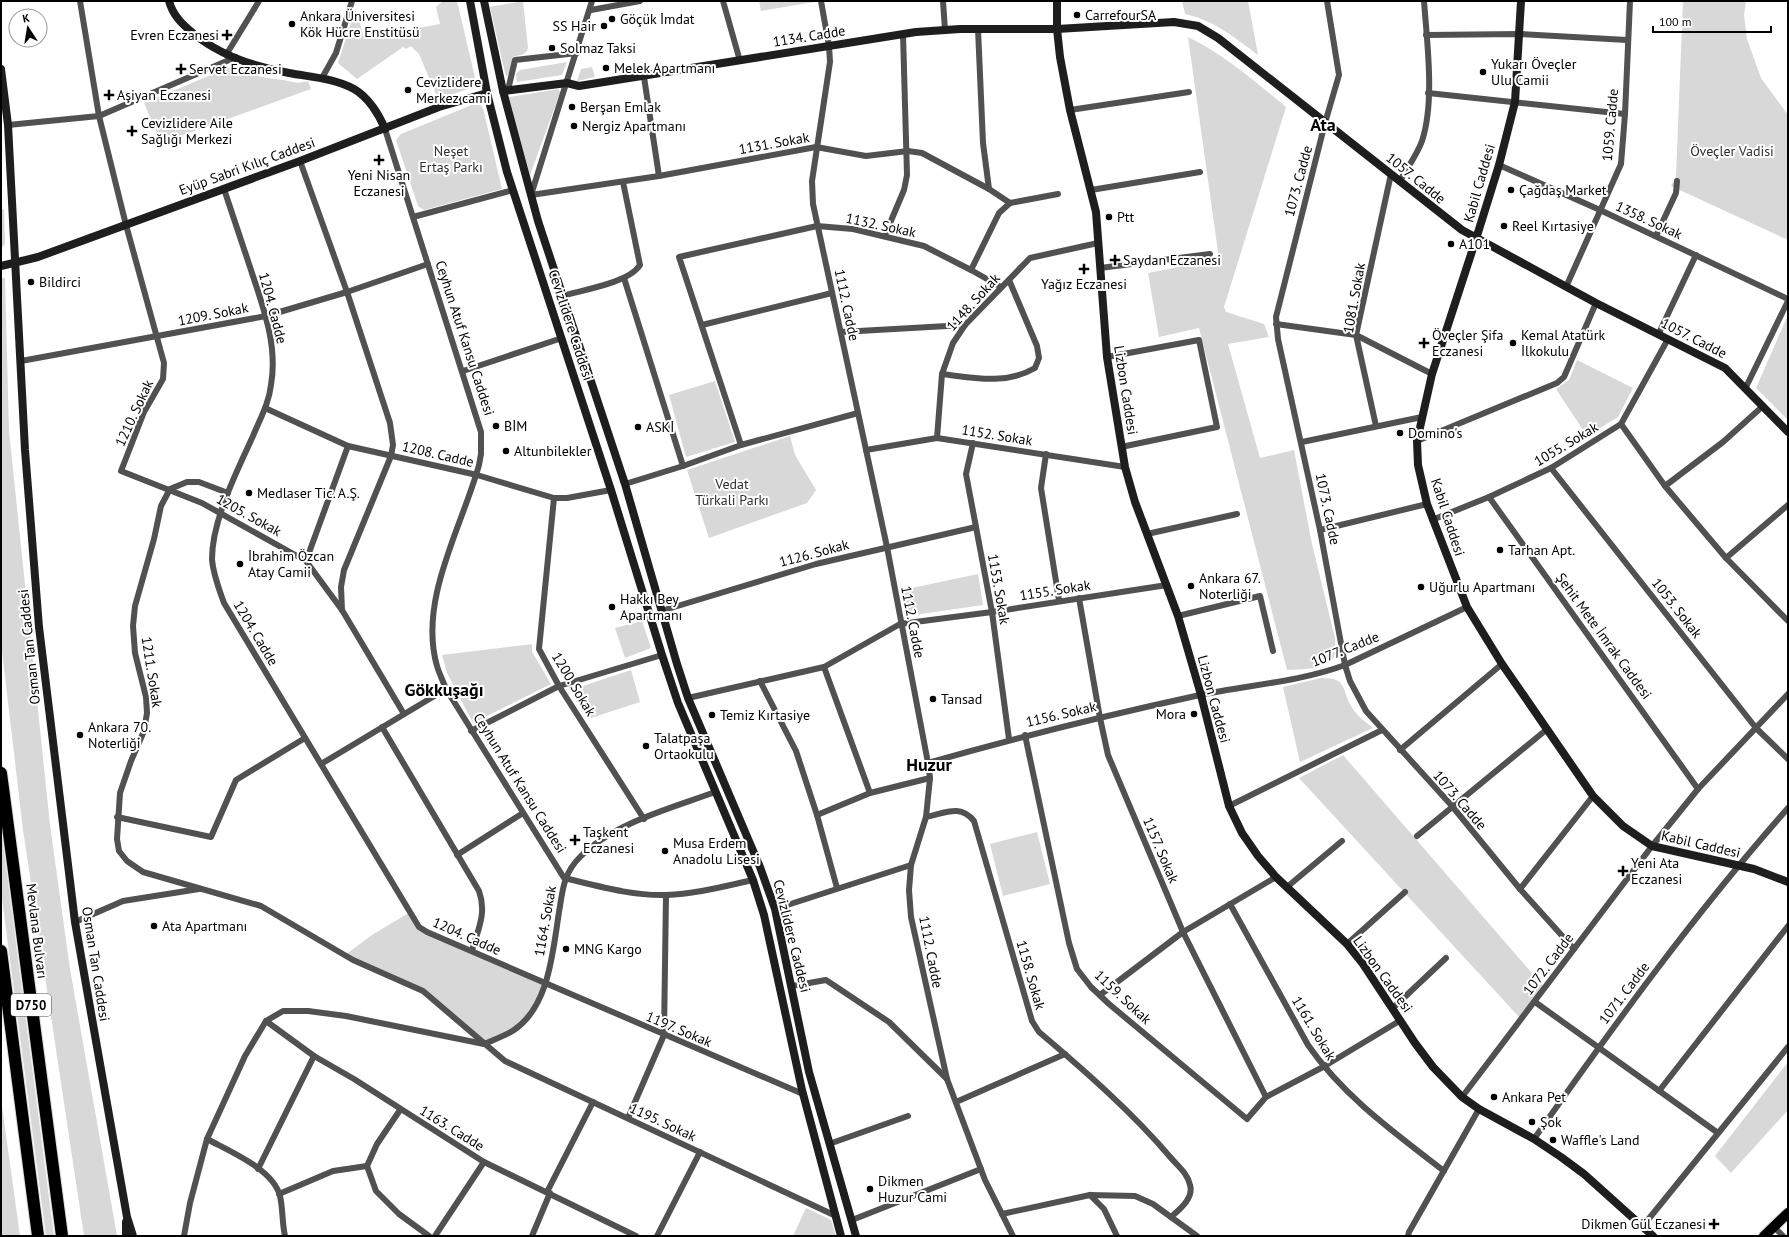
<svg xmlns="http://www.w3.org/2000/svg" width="1789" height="1237" font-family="'PT Sans',sans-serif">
  <rect width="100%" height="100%" fill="#fff"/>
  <!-- green -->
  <g fill="#d8d8d8">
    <path d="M443,1H457L477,86L438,99L419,54L411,46L406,49L403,47L357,79L338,63L355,10L358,15L364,38L440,24L436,7Z"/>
    <path d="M523,1L528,48C526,56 520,54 513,57L510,72L506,77L490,7Z"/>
    <path d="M759,1H814V2L761,11Z"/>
    <path d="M1182,1H1248L1258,55C1234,37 1215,21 1185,14Z"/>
    <path d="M1683,1H1746L1744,15L1747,39L1761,78L1788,115V240L1671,186L1676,176Z"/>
    <path d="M1188,37C1225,55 1254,81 1286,107L1224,307L1226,312L1264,324L1269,337L1228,344L1260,458L1294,450L1312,544L1335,638L1336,656C1323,670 1305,669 1287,670L1199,328L1159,337L1148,273L1219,259Z"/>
    <path d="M567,62L562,75L517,82L516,74L520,70Z"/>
    <path d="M237,64C250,77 265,78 283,80C294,82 296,84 308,81L311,89L161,143L144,103Z"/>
    <path d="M592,67L595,77L577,81L581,69Z"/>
    <path d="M559,89L560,93L530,175L509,97Z"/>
    <path d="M474,104H480L483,108L502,189L424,210L418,206L396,140L401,134Z"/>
    <path d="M4,209L5,244L1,249V210Z"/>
    <path d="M1,278H5L9,431L50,825L70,969L117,1236H84L23,830L1,643Z"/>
    <path d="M1788,315V420L1756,388Z"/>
    <path d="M1577,360L1633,388L1618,417L1587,436L1556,389L1569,380Z"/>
    <path d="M715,381L735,442L686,457L669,395Z"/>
    <path d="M790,436L795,455L816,490L807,503L709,538L687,470Z"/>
    <path d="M978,574L983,605L907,616L902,590Z"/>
    <path d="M642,621L651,648L625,658L615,628Z"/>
    <path d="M532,644V652L551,684L473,723L447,673L442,655Z"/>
    <path d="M631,670L640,702L591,718L580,687Z"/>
    <path d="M1321,678C1350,678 1340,690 1353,709C1357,716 1367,723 1373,728L1300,762L1283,687Z"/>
    <path d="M1343,755L1543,986L1528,1011L1519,1017L1299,778Z"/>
    <path d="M1,828L54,1236H46L1,891Z"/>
    <path d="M1037,832L1050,884L1003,896L990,844Z"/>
    <path d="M410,912L419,927L546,985L530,1015L514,1030L484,1044L423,991L345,955L372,935Z"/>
    <path d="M1788,1062V1110L1731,1173L1715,1156Z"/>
    <path d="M1,1096V1099L20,1236H1Z"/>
    <path d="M806,1208L831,1220L836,1236H793Z"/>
  </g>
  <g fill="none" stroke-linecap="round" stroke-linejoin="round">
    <defs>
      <path id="primary" d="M1764,1236L1788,1213"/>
      <g id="highway">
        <path d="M1,773L62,1236"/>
        <path d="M1,951L38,1236"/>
      </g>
    </defs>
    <!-- primary casing -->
    <use href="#primary" stroke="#dbdbdb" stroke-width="12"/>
    <!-- highway casing -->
    <use href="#highway" stroke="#dbdbdb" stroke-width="14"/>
    <!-- street -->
    <g stroke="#515151" stroke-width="6">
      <path d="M80,1L99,116L126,225L164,363L163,379L144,412L121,471L202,503L306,561L342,610L404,714"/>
      <path d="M592,1L531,195L659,176L816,147L866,156L908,151L922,153L989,189L1010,203"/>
      <path d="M723,1L740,61"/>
      <path d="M821,1L829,46L830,62L812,181L813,204L887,547L928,763L930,778L926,817L911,865L909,890L911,917L947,1079L985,1180L1013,1236"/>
      <path d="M943,1L945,30"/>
      <path d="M1327,1L1339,75L1325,123L1276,317L1278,339L1320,530L1345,665L1350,681L1366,711L1452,806L1520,889L1574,949"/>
      <path d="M591,10L640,1"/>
      <path d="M978,29L983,143L989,189"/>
      <path d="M1426,35L1520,34L1627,40"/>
      <path d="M226,55L259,1"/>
      <path d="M644,77L659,176"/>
      <path d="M322,78L336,53L352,1"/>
      <path d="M508,90L515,60L577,53"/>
      <path d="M1428,93L1625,114"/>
      <path d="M1070,110L1189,92"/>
      <path d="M8,125L99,116L236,57"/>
      <path d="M385,129L481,432V454L479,465C462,527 418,600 437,666C439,673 443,681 446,689L564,878C598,886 632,896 666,895C696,894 725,886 753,880"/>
      <path d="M300,161L347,292L390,423L393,445L391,456L344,570L341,587L342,610"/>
      <path d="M1499,165L1600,210L1788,299"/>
      <path d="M1400,181C1407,168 1417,155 1422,141C1435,102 1427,42 1424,1"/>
      <path d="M224,189C233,216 242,243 251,270C263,307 278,345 271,385C269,403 260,419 253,436C237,471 212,520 212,559C213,574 219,589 224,603L419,927L427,932L803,1094"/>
      <path d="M1091,190L1200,172"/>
      <path d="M1010,203L1058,194"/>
      <path d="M413,217L513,190"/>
      <path d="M885,235L904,190L907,175L903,34"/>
      <path d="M1656,236L1676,193L1677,181"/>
      <path d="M1100,268L1210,254"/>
      <path d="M971,270L999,213L1010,203"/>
      <path d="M624,278L683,466"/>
      <path d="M1566,287L1621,164L1625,114L1630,1"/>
      <path d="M562,296C582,290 629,283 640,265L623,182"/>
      <path d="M1276,324L1356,335L1432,374"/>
      <path d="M702,325L832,293"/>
      <path d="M841,332L965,325"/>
      <path d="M1658,335L1696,255"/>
      <path d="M1107,357L1199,340L1217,427L1121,447"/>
      <path d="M21,361L266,316L347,292L428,264"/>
      <path d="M463,371L562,338"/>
      <path d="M942,374C974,378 1006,385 1035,368L1039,358L1037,346L1009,280"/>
      <path d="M1745,389L1788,301"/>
      <path d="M265,408L348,446L477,475L554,498H567L611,490"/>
      <path d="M1621,424L1665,486L1726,558L1788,621"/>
      <path d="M1376,426L1356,335L1391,174"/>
      <path d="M937,438L942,374L953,343L965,325L1030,258L1098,243"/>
      <path d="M1417,441L1557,383L1564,377L1596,303"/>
      <path d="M1302,442L1422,417"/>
      <path d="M973,443L966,474L992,612L1009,739"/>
      <path d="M741,445L679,257L817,226L853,229L924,246L971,270L1001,287"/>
      <path d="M866,450L937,438L1125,467"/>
      <path d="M1046,454L1041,488L1059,600"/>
      <path d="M1551,468L1756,728L1788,759"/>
      <path d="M625,484L683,466L741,445L858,413"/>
      <path d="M1665,486L1723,442L1763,406"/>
      <path d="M228,493L199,482H187L170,489L161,506L154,539L135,606L133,626L135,653L146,697L147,713L144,731L131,761L120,793L117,839L119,851L127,861L143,872L261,906L353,960L423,991L505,1061L836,1216"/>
      <path d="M1489,497L1698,789"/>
      <path d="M554,498L539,649L559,686L644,819"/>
      <path d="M1432,520L1489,497L1551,468L1621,424L1668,339"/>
      <path d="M1320,530L1427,504"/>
      <path d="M1147,534L1237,514"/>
      <path d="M1726,558L1788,505"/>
      <path d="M306,561L348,446"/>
      <path d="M1079,598L1100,718L1108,755L1183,932L1266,1097"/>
      <path d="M661,611L816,564L976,527"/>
      <path d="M1178,616L1260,596L1273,651"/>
      <path d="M824,667L870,793"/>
      <path d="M760,681L796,751L817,815L837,888"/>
      <path d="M688,698L824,667L900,624L992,612L1167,585"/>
      <path d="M382,727L479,891C487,913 478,929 472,951"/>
      <path d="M471,731L559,686L662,655"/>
      <path d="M1025,735L1069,943L1077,969L1091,987L1109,1004L1247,1119L1266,1097L1323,1067L1401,1020"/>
      <path d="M1400,750L1502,664"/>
      <path d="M928,763C1018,737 1108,715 1200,695C1248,685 1299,682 1345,665L1467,607"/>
      <path d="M321,764L446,689"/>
      <path d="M1229,806L1382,730"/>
      <path d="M817,815L870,793L930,778"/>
      <path d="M117,817L211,837L236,780L305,738"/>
      <path d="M926,817C946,813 960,804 974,821L1032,1021L1039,1032C1084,1070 1133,1113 1171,1158C1178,1166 1188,1174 1190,1185C1194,1198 1180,1209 1171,1217"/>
      <path d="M1417,836L1546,730"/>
      <path d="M457,855L523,813"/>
      <path d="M1287,887L1342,841"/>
      <path d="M1520,889L1593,796"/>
      <path d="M1230,904L1308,1045C1344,1097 1395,1133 1444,1171"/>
      <path d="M775,909L911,865"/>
      <path d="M75,922L123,901L199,889"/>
      <path d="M1347,944L1405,892"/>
      <path d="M792,986L826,980L889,1022L947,1079"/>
      <path d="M1100,995L1183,932L1276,877"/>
      <path d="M1535,1002L1718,1133"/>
      <path d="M1393,1008L1446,958"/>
      <path d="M266,1021L314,1056L354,1079L484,1162L636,1236"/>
      <path d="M484,1044C493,1040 505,1036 514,1030C551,1005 553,946 560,906C563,886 565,872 580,857C613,823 672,808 715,792"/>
      <path d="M1659,1091L1788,926"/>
      <path d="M1462,1097L1652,846L1698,789L1788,694"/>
      <path d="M956,1102L1065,1054"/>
      <path d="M400,1110L377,1144L367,1166L376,1191L399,1214L429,1236"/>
      <path d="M628,1118L664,1035L666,895"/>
      <path d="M207,1139C229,1151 273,1169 280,1196C283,1209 282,1223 285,1236"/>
      <path d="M1534,1139C1614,1025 1696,912 1788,808"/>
      <path d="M829,1144L908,1116"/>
      <path d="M258,1169L314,1056"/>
      <path d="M547,1192L593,1102"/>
      <path d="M279,1194L333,1171L367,1166"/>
      <path d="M1090,1195L1104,1209L1117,1236"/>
      <path d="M1002,1214L1090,1195L1135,1196L1153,1204L1197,1236"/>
      <path d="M852,1220L981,1169"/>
      <path d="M1643,1226L1788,1047"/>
      <path d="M1774,1227L1783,1236"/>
      <path d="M184,1236L190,1203L207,1139L245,1056L266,1021L283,1011H308L346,1016L484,1044"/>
      <path d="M435,1236L484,1162"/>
      <path d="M532,1236L550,1193"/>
      <path d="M657,1236L700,1152"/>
      <path d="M1408,1236L1409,1232L1479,1109"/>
    </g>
    <!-- secondary -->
    <g stroke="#1e1e1e" stroke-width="8">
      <path d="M169,1C173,16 183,25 194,34C221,56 255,67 289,73C310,77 334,78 354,89C368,97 379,114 385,129"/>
      <path d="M470,1L487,93L507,172L611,490L662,655L678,703L753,880L764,915L802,1090L841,1236"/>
      <path d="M484,1L503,91L538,221L625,484L677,664L688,698L760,867L775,909L809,1072L856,1236"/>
      <path d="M1057,1V29L1060,57L1070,110L1096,212L1107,357L1125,467L1135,502L1178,616L1201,695L1229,806L1242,833L1258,856L1276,877L1347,944L1363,964L1415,1043L1433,1067L1462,1097L1479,1109L1534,1139L1561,1157L1584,1174L1653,1236"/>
      <path d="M1521,1L1515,102L1499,165L1476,239L1432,374L1417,441L1418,465L1427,504L1467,607L1502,664L1593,796L1623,826L1652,846L1754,869L1788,882"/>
      <path d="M1,69L8,125L25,450L39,627L75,922L127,1217L133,1236"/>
      <path d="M503,91L567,83L579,86L916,32L960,29H1057L1174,22L1198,26L1218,38L1462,230L1596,303L1725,368L1788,432"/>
      <path d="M1,266L38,257L300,161L439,107L487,93"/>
      <path d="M126,1236V1222"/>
    </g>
    <!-- primary -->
    <use href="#primary" stroke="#000" stroke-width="10"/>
    <!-- highway -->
    <use href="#highway" stroke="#000" stroke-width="12"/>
  </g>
  <!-- markers -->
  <g fill="#000" stroke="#fff" stroke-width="1.5">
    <circle cx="1077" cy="15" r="4"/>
    <circle cx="612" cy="19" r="4"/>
    <circle cx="292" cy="24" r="4"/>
    <circle cx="604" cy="26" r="4"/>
    <path d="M225 29h4v4h4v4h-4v4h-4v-4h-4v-4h4z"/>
    <circle cx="552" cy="48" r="4"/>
    <circle cx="606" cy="68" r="4"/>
    <path d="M179 63h4v4h4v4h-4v4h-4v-4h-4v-4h4z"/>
    <circle cx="1483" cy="72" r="4"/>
    <circle cx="408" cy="90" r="4"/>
    <path d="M107 89h4v4h4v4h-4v4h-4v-4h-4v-4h4z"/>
    <circle cx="572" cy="107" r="4"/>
    <circle cx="574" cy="126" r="4"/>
    <path d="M130 125h4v4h4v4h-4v4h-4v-4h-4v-4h4z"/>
    <path d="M377 154h4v4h4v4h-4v4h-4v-4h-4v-4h4z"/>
    <circle cx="1511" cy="190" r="4"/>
    <circle cx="1109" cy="217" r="4"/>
    <circle cx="1504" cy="226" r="4"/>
    <circle cx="1451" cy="244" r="4"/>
    <path d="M1113 254h4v4h4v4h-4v4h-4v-4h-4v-4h4z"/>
    <path d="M1082 263h4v4h4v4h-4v4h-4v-4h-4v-4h4z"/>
    <circle cx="31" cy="282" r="4"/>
    <path d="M1422 337h4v4h4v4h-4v4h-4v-4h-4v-4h4z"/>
    <circle cx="1513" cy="343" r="4"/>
    <circle cx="496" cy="426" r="4"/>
    <circle cx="638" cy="427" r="4"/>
    <circle cx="1400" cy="433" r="4"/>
    <circle cx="506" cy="451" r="4"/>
    <circle cx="249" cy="493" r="4"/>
    <circle cx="1500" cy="550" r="4"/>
    <circle cx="240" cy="564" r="4"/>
    <circle cx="1191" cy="586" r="4"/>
    <circle cx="1421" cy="587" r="4"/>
    <circle cx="612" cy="607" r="4"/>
    <circle cx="933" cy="699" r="4"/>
    <circle cx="1194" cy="714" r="4"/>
    <circle cx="712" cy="715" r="4"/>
    <circle cx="80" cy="735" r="4"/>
    <circle cx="646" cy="746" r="4"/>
    <path d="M573 834h4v4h4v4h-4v4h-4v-4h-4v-4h4z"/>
    <circle cx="665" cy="851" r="4"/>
    <path d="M1621 865h4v4h4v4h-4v4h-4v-4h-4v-4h4z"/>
    <circle cx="154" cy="926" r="4"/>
    <circle cx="566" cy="949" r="4"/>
    <circle cx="1494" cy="1097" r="4"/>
    <circle cx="1532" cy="1122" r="4"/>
    <circle cx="1553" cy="1140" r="4"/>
    <circle cx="870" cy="1189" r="4"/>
    <path d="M1712 1218h4v4h4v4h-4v4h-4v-4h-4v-4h4z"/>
  </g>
  <g text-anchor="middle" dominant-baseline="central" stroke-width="4" stroke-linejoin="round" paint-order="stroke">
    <!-- shield labels -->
    <rect fill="#fff" stroke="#4c4c4c" stroke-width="1" x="11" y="994" width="40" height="22" rx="3"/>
    <g font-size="13" font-weight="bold" fill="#000">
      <text x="31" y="1005">D750</text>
    </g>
    <!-- poi labels -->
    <g font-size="14" fill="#000" stroke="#fff" text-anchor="start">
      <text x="1085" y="15">CarrefourSA</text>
      <text x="300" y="16">Ankara Üniversitesi<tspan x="300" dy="16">Kök Hücre Enstitüsü</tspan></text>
      <text x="620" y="19">Göçük İmdat</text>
      <text x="596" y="26" text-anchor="end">SS Hair</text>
      <text x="219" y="35" text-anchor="end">Evren Eczanesi</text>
      <text x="560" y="48">Solmaz Taksi</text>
      <text x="1491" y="64">Yukarı Öveçler<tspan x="1491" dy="16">Ulu Camii</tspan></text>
      <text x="614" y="68">Melek Apartmanı</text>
      <text x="189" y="69">Servet Eczanesi</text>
      <text x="416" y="82">Cevizlidere<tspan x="416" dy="16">Merkez cami</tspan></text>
      <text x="117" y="95">Aşiyan Eczanesi</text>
      <text x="580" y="107">Berşan Emlak</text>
      <text x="141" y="123">Cevizlidere Aile<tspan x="141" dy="16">Sağlığı Merkezi</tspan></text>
      <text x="582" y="126">Nergiz Apartmanı</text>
      <text x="379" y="175" text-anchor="middle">Yeni Nisan<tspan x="379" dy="16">Eczanesi</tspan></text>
      <text x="1519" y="190">Çağdaş Market</text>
      <text x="1117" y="217">Ptt</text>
      <text x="1512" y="226">Reel Kırtasiye</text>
      <text x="1459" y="244">A101</text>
      <text x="1123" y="260">Saydan Eczanesi</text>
      <text x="39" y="282">Bildirci</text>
      <text x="1084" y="284" text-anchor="middle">Yağız Eczanesi</text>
      <text x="1432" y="335">Öveçler Şifa<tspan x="1432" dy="16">Eczanesi</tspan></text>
      <text x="1521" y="335">Kemal Atatürk<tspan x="1521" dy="16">İlkokulu</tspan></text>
      <text x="504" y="426">BİM</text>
      <text x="646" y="427">ASKİ</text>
      <text x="1408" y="433">Domino's</text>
      <text x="514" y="451">Altunbilekler</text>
      <text x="257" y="493">Medlaser Tic. A.Ş.</text>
      <text x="1508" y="550">Tarhan Apt.</text>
      <text x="248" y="556">İbrahim Özcan<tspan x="248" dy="16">Atay Camii</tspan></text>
      <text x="1199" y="578">Ankara 67.<tspan x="1199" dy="16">Noterliği</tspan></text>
      <text x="1429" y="587">Uğurlu Apartmanı</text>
      <text x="620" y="599">Hakkı Bey<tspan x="620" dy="16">Apartmanı</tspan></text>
      <text x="941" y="699">Tansad</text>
      <text x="1186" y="714" text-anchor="end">Mora</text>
      <text x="720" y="715">Temiz Kırtasiye</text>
      <text x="88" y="727">Ankara 70.<tspan x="88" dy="16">Noterliği</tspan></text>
      <text x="654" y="738">Talatpaşa<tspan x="654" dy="16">Ortaokulu</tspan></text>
      <text x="583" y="832">Taşkent<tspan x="583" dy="16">Eczanesi</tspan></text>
      <text x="673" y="843">Musa Erdem<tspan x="673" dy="16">Anadolu Lisesi</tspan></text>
      <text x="1631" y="863">Yeni Ata<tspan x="1631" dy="16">Eczanesi</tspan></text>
      <text x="162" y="926">Ata Apartmanı</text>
      <text x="574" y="949">MNG Kargo</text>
      <text x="1502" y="1097">Ankara Pet</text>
      <text x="1540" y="1122">Şok</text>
      <text x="1561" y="1140">Waffle's Land</text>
      <text x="878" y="1181">Dikmen<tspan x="878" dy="16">Huzur Cami</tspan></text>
      <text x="1706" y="1224" text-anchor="end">Dikmen Gül Eczanesi</text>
    </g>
    <!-- street labels -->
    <g font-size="14" fill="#000" stroke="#fff">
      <text transform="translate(809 36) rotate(-9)">1134. Cadde</text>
      <text transform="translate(1610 125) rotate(-85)">1059. Cadde</text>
      <text transform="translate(774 143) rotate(-10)">1131. Sokak</text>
      <text transform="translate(247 166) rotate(-20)">Eyüp Sabri Kılıç Caddesi</text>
      <text transform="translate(1416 178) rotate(39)">1057. Cadde</text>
      <text transform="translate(1298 181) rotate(-75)">1073. Cadde</text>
      <text transform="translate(1479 183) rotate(-74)">Kabil Caddesi</text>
      <text transform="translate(1649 220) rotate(25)">1358. Sokak</text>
      <text transform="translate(881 225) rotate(12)">1132. Sokak</text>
      <text transform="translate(1354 298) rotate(-80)">1081. Sokak</text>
      <text transform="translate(973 302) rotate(-48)">1148. Sokak</text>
      <text transform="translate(847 305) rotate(78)">1112. Cadde</text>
      <text transform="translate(273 308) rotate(75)">1204. Cadde</text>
      <text transform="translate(213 314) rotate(-11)">1209. Sokak</text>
      <text transform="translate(571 325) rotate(72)">Cevizlidere Caddesi</text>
      <text transform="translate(465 338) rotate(72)">Ceyhun Atuf Kansu Caddesi</text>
      <text transform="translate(1694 338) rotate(27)">1057. Cadde</text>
      <text transform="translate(1126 390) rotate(81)">Lizbon Caddesi</text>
      <text transform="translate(134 413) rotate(-65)">1210. Sokak</text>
      <text transform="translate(997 435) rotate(9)">1152. Sokak</text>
      <text transform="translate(1566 444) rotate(-31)">1055. Sokak</text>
      <text transform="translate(438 454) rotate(13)">1208. Cadde</text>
      <text transform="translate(1328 509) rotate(78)">1073. Cadde</text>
      <text transform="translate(249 515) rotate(29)">1205. Sokak</text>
      <text transform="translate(1448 517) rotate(72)">Kabil Caddesi</text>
      <text transform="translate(814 553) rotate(-15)">1126. Sokak</text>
      <text transform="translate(999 589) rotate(80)">1153. Sokak</text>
      <text transform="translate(1055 590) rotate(-9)">1155. Sokak</text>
      <text transform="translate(1677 608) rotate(52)">1053. Sokak</text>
      <text transform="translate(913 622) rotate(79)">1112. Cadde</text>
      <text transform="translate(256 633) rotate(59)">1204. Cadde</text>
      <text transform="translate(1604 636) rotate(54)">Şehit Mete İmrak Caddesi</text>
      <text transform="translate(29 647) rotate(-96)">Osman Tan Caddesi</text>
      <text transform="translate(1345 649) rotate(-22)">1077. Cadde</text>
      <text transform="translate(152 672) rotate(81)">1211. Sokak</text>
      <text transform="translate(574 684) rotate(59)">1200. Sokak</text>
      <text transform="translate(1214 699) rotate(75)">Lizbon Caddesi</text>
      <text transform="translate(1061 714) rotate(-13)">1156. Sokak</text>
      <text transform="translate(520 783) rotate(58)">Ceyhun Atuf Kansu Caddesi</text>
      <text transform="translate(1460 800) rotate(49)">1073. Cadde</text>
      <text transform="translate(1701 844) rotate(13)">Kabil Caddesi</text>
      <text transform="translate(1161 850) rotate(67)">1157. Sokak</text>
      <text transform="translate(545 921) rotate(-80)">1164. Sokak</text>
      <text transform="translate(37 931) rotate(83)">Mevlana Bulvarı</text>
      <text transform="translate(467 936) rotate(24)">1204. Cadde</text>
      <text transform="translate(792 936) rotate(76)">Cevizlidere Caddesi</text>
      <text transform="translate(931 952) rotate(79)">1112. Cadde</text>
      <text transform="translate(96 964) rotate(81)">Osman Tan Caddesi</text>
      <text transform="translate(1548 964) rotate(-53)">1072. Cadde</text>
      <text transform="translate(1383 974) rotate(54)">Lizbon Caddesi</text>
      <text transform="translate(1031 975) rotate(74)">1158. Sokak</text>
      <text transform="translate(1624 993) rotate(-53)">1071. Cadde</text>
      <text transform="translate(1123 997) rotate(43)">1159. Sokak</text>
      <text transform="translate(1314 1028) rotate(59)">1161. Sokak</text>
      <text transform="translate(679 1029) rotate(23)">1197. Sokak</text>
      <text transform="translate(663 1122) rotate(25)">1195. Sokak</text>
      <text transform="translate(452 1128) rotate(32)">1163. Cadde</text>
    </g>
    <!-- park labels -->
    <g font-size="14" fill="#2f2f2f" stroke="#fff">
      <text x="451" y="151">Neşet<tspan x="451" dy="16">Ertaş Parkı</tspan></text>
      <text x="1732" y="151">Öveçler Vadisi</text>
      <text x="732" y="484">Vedat<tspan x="732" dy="16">Türkali Parkı</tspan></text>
    </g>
    <!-- district labels -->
    <g font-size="18" font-weight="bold" fill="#000" stroke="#fff">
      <text x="1323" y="124">Ata</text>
      <text x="444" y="689">Gökkuşağı</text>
      <text x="929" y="764">Huzur</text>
    </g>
  </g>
  <!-- border -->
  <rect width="1789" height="1237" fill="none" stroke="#000000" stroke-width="4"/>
  <!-- north arrow -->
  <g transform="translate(28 28) rotate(348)"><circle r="19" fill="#ffffff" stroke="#999999"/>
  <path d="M0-3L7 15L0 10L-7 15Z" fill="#000000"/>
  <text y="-6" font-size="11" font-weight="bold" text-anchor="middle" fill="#000000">K</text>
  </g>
  <!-- scale -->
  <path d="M1653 26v6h118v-6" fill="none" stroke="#000000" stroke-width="2"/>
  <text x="1659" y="26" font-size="12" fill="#000000" stroke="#ffffff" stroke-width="3" paint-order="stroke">100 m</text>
</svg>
